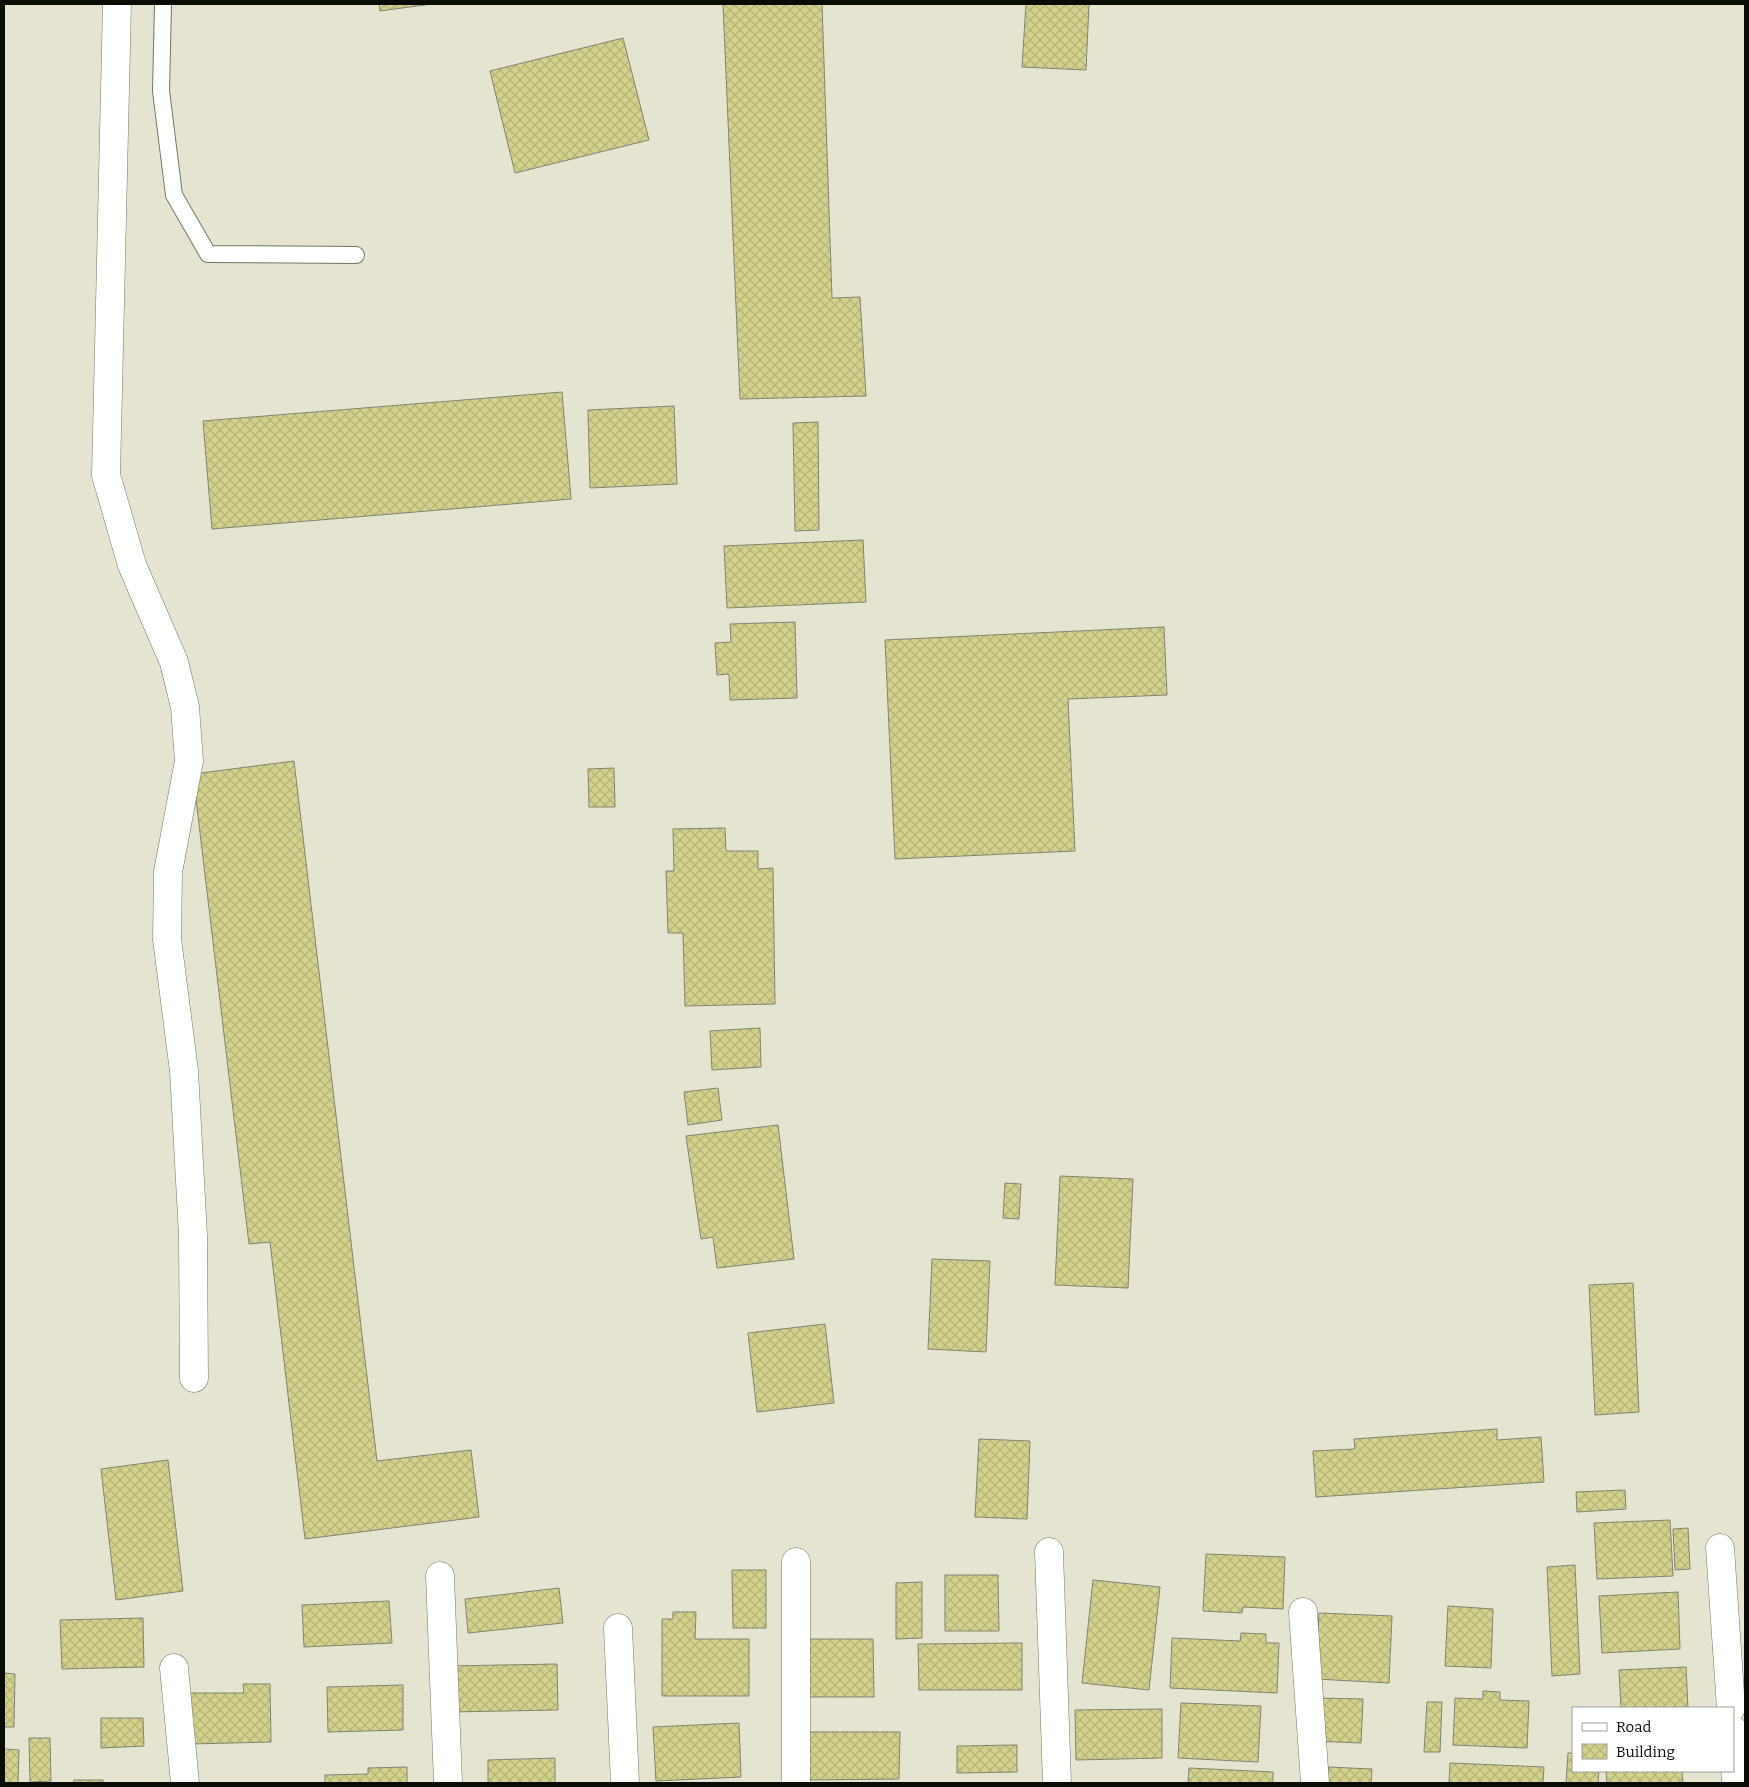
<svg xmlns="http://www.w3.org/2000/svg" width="1749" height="1787" font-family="Bitter,serif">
  <defs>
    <pattern id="building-cross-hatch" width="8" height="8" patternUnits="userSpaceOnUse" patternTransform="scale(1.25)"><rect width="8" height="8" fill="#d3d28c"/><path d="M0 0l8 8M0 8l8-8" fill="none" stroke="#b4b377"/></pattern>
  </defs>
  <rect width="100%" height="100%" fill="#e4e4d1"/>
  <!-- building -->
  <g fill="url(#building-cross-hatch)" stroke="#838372">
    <path d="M379,4H432L380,11Z"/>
    <path d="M723,4H822L832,298L860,297L866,396L740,399Z"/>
    <path d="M1026,4H1089L1086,70L1022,67Z"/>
    <path d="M623,38L649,140L515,173L490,71Z"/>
    <path d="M562,392L571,499L212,529L203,421Z"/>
    <path d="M674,406L677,484L590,488L588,410Z"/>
    <path d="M818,422L819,530L795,531L793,423Z"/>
    <path d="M863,540L866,602L727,608L724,546Z"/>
    <path d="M795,622L797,698L730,700L729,674L717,675L715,643L731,642L730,624Z"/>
    <path d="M1164,627L1167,695L1068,699L1075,851L895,859L885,640Z"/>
    <path d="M294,761L377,1461L471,1450L479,1517L305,1539L270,1242L249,1244L193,774Z"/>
    <path d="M614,768L615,807H589L588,769Z"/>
    <path d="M725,828L726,851H758V869L773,868L775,1004L685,1006L683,933H668L666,871H674L673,829Z"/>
    <path d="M760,1028L761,1067L712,1070L710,1031Z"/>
    <path d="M718,1088L722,1120L688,1125L684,1092Z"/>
    <path d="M778,1125L794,1259L717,1268L713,1237L701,1239L686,1136Z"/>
    <path d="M1060,1176L1133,1179L1128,1288L1055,1285Z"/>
    <path d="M1005,1183L1021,1184L1019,1219L1003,1218Z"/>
    <path d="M932,1259L990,1261L986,1352L928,1349Z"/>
    <path d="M1633,1283L1639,1412L1595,1415L1589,1285Z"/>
    <path d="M825,1324L834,1403L757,1412L748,1333Z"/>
    <path d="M1497,1429V1440L1541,1437L1544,1482L1316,1497L1313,1451L1355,1449L1354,1439Z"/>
    <path d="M979,1439L1030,1441L1027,1519L975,1517Z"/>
    <path d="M168,1460L183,1591L116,1600L101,1469Z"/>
    <path d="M1625,1490L1626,1509L1577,1512L1576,1492Z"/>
    <path d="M1670,1520L1673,1576L1597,1579L1594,1523Z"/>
    <path d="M1688,1528L1690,1569L1675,1570L1673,1529Z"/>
    <path d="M1206,1554L1285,1557L1283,1609L1243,1607L1242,1613L1203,1611Z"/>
    <path d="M1575,1565L1580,1674L1552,1676L1547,1567Z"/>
    <path d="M732,1570H766V1628H733Z"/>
    <path d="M945,1575H998L999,1631H945Z"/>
    <path d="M1093,1580L1160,1587L1149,1690L1082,1683Z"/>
    <path d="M922,1582V1638L896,1639V1583Z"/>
    <path d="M559,1588L563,1623L468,1633L465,1599Z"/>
    <path d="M1678,1592L1680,1649L1602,1653L1599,1596Z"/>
    <path d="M389,1601L392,1643L304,1647L302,1605Z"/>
    <path d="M1448,1606L1493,1609L1491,1668L1445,1666Z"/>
    <path d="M673,1612H696L695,1639H749V1696H662V1619H673Z"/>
    <path d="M1319,1613L1392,1616L1389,1683L1316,1679Z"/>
    <path d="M143,1618L144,1667L62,1669L60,1620Z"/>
    <path d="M1241,1633L1266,1634V1643H1279L1277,1693L1170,1688L1172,1638L1240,1641Z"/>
    <path d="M803,1639H873L874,1697H803Z"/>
    <path d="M1022,1643V1690H919L918,1644Z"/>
    <path d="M557,1664L558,1710L449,1712L448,1666Z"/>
    <path d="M1686,1667L1688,1708H1621L1619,1670Z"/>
    <path d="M4,1673L15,1674L14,1727H4Z"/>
    <path d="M243,1684H270L271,1742L191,1744L189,1693H244Z"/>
    <path d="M403,1685V1730L328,1732L327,1687Z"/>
    <path d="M1483,1691L1500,1692V1700L1529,1701L1527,1748L1453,1745L1455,1698L1483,1699Z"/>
    <path d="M1315,1698L1363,1699L1361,1743L1313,1741Z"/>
    <path d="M1427,1702H1442L1440,1752H1424Z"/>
    <path d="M1181,1703L1261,1706L1258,1762L1178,1758Z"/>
    <path d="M1162,1709V1758L1076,1760L1075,1710Z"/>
    <path d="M101,1718H143L144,1746L101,1748Z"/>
    <path d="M739,1723L741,1777L656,1781L653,1727Z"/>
    <path d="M805,1732H900L899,1779L805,1780Z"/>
    <path d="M29,1738H50L51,1781L30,1782Z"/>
    <path d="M1017,1745V1772L957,1773V1746Z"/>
    <path d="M4,1749L19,1750L18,1783H4Z"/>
    <path d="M1568,1753H1573V1771H1599L1598,1783H1566Z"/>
    <path d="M555,1758V1783H488V1760Z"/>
    <path d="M1450,1763L1544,1767L1543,1783H1449Z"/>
    <path d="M407,1767V1783H325V1775L368,1774V1768Z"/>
    <path d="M1328,1767L1372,1769L1371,1783H1328Z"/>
    <path d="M1189,1768L1273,1772V1783H1188Z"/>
    <path d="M1606,1771H1682L1683,1783H1607Z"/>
    <rect x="74" y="1780" width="29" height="3"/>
  </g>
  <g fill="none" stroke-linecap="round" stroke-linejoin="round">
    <defs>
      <path id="lane" d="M163,4L161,91L174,195L208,254L356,255"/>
      <g id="street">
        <path d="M117,4L106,475L132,565L174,662L185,707L189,761L168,872L167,939L184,1071L193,1236L194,1378"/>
        <path d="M1720,1548L1731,1708"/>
        <path d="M1049,1552L1057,1783"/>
        <path d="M440,1576L448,1783"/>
        <path d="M1303,1612L1315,1783"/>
        <path d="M618,1628L625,1783"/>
        <path d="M174,1668L185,1783"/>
        <path d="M1733,1730L1736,1783"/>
        <path d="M796,1783V1562"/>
      </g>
    </defs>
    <!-- lane casing -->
    <use href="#lane" stroke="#767665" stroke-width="18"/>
    <!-- street casing -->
    <use href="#street" stroke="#767665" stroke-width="29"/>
    <!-- lane -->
    <use href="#lane" stroke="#fff" stroke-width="16"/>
    <!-- street -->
    <use href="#street" stroke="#fff" stroke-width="28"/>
  </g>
  <!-- border -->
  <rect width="1749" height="1787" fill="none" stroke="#0c0c06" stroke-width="10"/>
  <!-- legend -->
  <rect x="1572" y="1707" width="162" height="65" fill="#ffffff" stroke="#9e9e9b"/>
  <rect x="1582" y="1723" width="25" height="8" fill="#ffffff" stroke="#9e9e9b"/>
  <text x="1616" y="1732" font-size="15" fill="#0c0c06">Road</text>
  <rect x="1582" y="1744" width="25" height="15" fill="url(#building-cross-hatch)" stroke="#9e9e9b"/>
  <text x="1616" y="1757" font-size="15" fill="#0c0c06">Building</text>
</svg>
